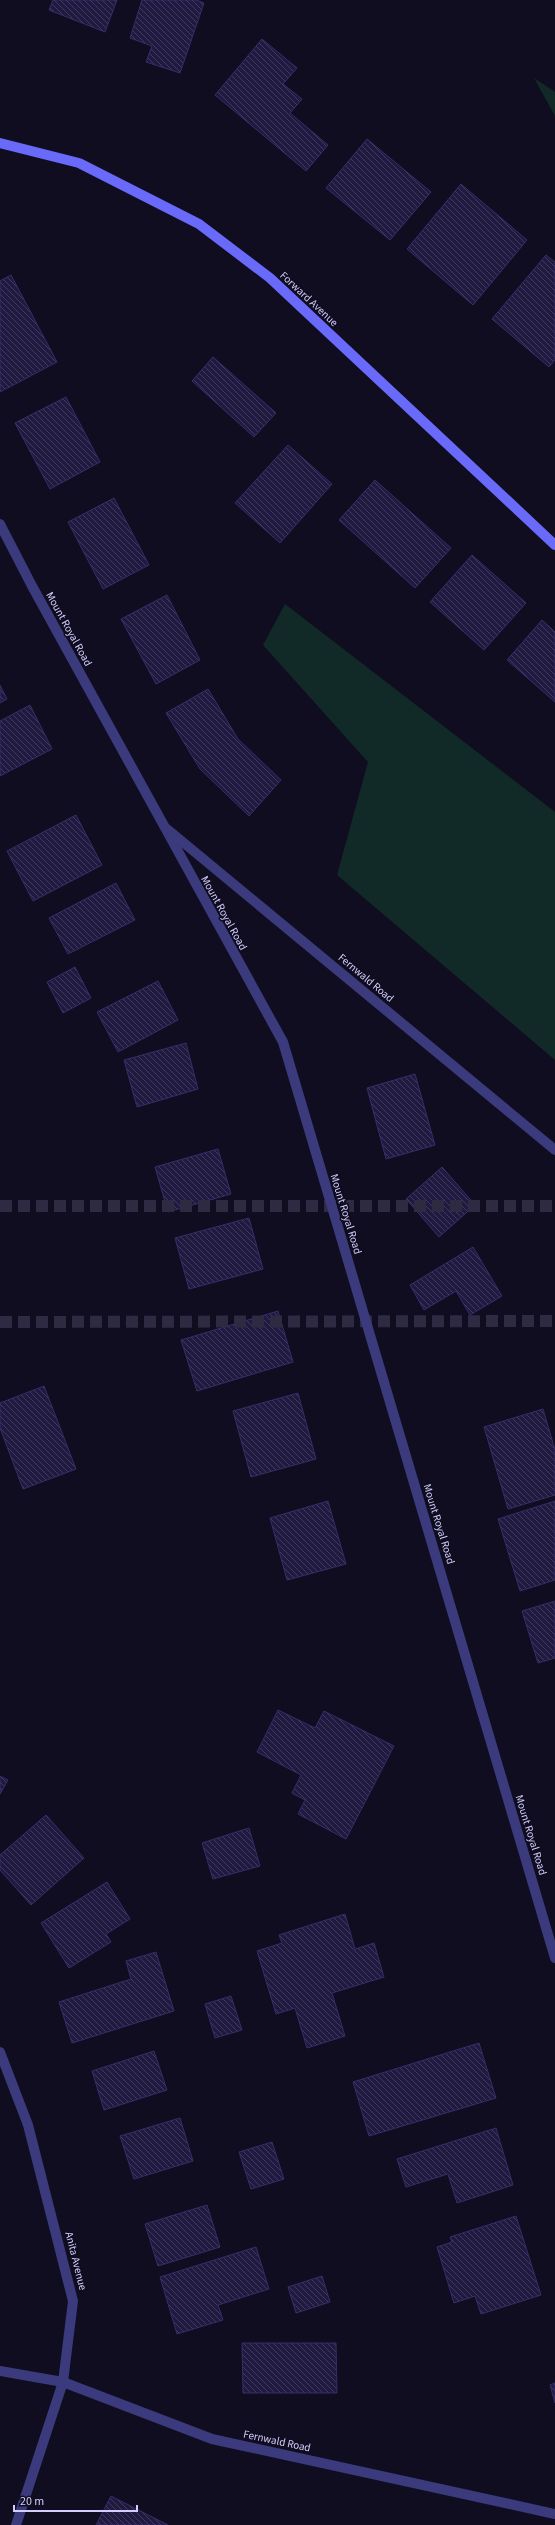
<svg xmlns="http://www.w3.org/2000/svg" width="555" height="2525" font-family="'Source Sans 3',sans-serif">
  <defs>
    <pattern id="building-back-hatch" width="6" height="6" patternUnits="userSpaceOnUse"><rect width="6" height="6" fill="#211a40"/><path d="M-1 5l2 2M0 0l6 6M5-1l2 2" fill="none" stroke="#403a5c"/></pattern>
  </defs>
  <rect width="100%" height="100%" fill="#100d20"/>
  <!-- green -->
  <g fill="#112a28">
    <path d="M534,78L555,92V116Z"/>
    <path d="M285,604L555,812V1060L337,875L368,762L263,645Z"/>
  </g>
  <!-- building -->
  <g fill="url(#building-back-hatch)" stroke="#372d6b">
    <path d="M53,0H117L105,32L49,10Z"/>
    <path d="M142,0H196L204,3L180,73L146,62L152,46L130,38Z"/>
    <path d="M262,39L297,68L283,84L302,99L290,113L328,145L306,171L215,95Z"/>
    <path d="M367,139L431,192L390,240L326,188Z"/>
    <path d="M461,184L527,240L473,305L407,249Z"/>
    <path d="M546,255L555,262V360L549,367L492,319Z"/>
    <path d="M11,275L57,362L0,392V281Z"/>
    <path d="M213,357L276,413L254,437L192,381Z"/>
    <path d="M66,397L100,462L50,489L15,423Z"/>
    <path d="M288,445L332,484L280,543L235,503Z"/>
    <path d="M375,480L451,548L415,588L339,520Z"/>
    <path d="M114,498L149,565L103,589L68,522Z"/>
    <path d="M472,555L526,603L484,650L430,602Z"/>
    <path d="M167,595L200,660L156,684L121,619Z"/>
    <path d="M542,620L555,632V702L507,660Z"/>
    <path d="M0,685L7,699L0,703Z"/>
    <path d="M208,689L238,739L281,780L249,816L200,769L166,713Z"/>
    <path d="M30,705L52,749L0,776V721Z"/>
    <path d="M76,815L102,865L33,901L7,851Z"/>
    <path d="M116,883L135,920L68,954L49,918Z"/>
    <path d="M75,967L91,998L63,1013L47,982Z"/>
    <path d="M158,981L178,1020L118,1052L97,1012Z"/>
    <path d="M186,1043L198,1089L137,1107L124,1060Z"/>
    <path d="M415,1074L435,1145L386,1159L367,1088Z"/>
    <path d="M218,1149L231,1194L168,1212L155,1167Z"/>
    <path d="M442,1167L475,1205L439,1237L406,1199Z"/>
    <path d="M249,1218L263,1269L189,1289L175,1238Z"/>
    <path d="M473,1247L502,1296L470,1315L456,1291L424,1310L410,1285Z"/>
    <path d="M278,1311L293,1362L197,1391L181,1340Z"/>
    <path d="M44,1386L76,1469L23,1489L0,1428V1403Z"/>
    <path d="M298,1393L316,1459L251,1477L233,1411Z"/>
    <path d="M543,1409L555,1450V1495L508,1509L484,1427Z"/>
    <path d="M328,1501L346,1564L287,1580L270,1518Z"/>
    <path d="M555,1501V1580L520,1591L498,1519Z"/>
    <path d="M555,1601V1658L538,1663L522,1611Z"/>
    <path d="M278,1710L315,1728L324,1711L394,1746L346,1839L298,1814L305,1800L292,1793L301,1775L257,1752Z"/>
    <path d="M0,1776L8,1780L0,1794Z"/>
    <path d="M46,1815L84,1858L31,1905L0,1870V1855Z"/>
    <path d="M249,1828L260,1866L213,1879L202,1843Z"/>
    <path d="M107,1882L130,1919L106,1934L111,1942L69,1968L41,1923Z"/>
    <path d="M345,1914L355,1949L374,1943L384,1977L332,1993L345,2036L307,2048L295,2008L276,2014L257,1951L282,1943L279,1935Z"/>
    <path d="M156,1952L174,2011L72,2043L59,2002L131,1979L126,1961Z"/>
    <path d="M231,1996L242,2030L215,2038L205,2004Z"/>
    <path d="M479,2043L496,2098L369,2136L353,2082Z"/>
    <path d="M154,2051L167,2090L104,2110L92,2071Z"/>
    <path d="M180,2118L193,2161L134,2179L120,2136Z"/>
    <path d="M496,2128L513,2185L457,2203L448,2174L406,2187L397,2159Z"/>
    <path d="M272,2142L284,2179L251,2189L239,2152Z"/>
    <path d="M207,2205L220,2247L158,2266L145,2224Z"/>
    <path d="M516,2216L541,2295L481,2314L475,2296L454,2303L437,2247L452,2242L450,2237Z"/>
    <path d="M256,2247L269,2289L218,2305L223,2320L177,2334L160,2277Z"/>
    <path d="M322,2276L330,2302L296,2313L288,2287Z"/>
    <path d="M242,2343H336L337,2393H243Z"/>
    <path d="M555,2383V2403L550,2385Z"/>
    <path d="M111,2496L168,2525H96Z"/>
  </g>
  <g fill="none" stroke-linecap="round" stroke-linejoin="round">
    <!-- motorway-tunnel -->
    <g stroke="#2d2a41" stroke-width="12" stroke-dasharray="12 6" stroke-linecap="butt">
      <path d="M0,1206H555"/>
      <path d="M0,1322L555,1321"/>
    </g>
    <!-- minor -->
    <g stroke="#3a3a7d" stroke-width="10">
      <path d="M0,524L32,586L283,1042L555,1958"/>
      <path d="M167,829L555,1150"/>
      <path d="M0,2052L28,2125L73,2301L63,2382L16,2525"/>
      <path d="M0,2371L63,2382L212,2439L555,2514"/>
    </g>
    <!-- secondary -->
    <path stroke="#696afa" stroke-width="10" d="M0,143L79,163L199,224L270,278L555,545"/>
  </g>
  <g text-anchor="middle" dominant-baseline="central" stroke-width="3.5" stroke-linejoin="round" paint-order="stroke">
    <!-- street labels -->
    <g font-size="11" fill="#d2cefd" stroke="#100d20">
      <text transform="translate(309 299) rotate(43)">Forward Avenue</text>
      <text transform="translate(69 629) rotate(61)">Mount Royal Road</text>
      <text transform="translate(224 913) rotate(61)">Mount Royal Road</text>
      <text transform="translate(366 978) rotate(40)">Fernwald Road</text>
      <text transform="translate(346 1214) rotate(73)">Mount Royal Road</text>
      <text transform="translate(439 1524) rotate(73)">Mount Royal Road</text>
      <text transform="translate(531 1835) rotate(73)">Mount Royal Road</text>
      <text transform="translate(76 2261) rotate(76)">Anita Avenue</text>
      <text transform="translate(277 2441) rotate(12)">Fernwald Road</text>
    </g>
  </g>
  <!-- scale -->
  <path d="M14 2505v6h123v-6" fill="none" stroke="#d2cefd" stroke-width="2"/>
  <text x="20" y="2505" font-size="12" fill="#d2cefd" stroke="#100d20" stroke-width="3" paint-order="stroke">20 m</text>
</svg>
